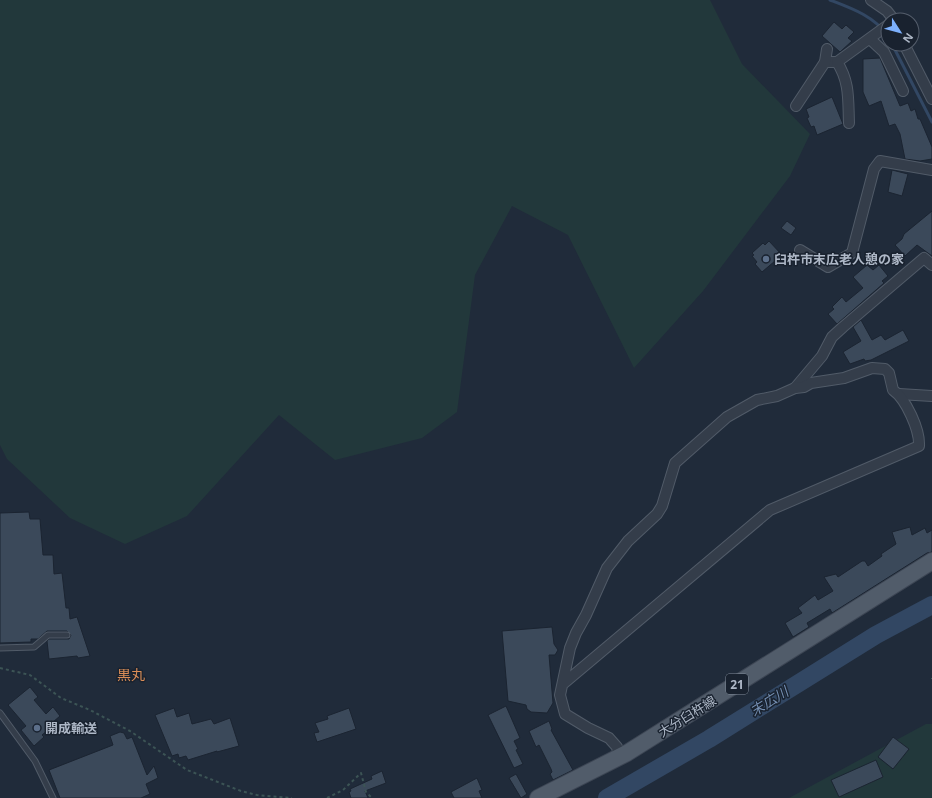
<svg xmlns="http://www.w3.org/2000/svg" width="932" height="798" font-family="'Noto Sans','Noto Sans JP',sans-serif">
  <rect width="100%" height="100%" fill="#202b3a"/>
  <!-- green -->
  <g fill="#22383b">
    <path d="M0,0H710L742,64L810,134L790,176L703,291L634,368L568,235L512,206L475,275L457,412L422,438L335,460L279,415L187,516L125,544L70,518L7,459L0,445Z"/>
    <path d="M926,724H932V798H789Z"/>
  </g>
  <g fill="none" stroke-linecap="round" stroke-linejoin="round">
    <!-- stream -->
    <g stroke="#324763" stroke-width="3">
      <path d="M830,0C851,8 874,16 888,36"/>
      <path d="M892,44L932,122"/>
    </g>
    <!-- river -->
    <path stroke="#324763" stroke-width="18" d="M607,798L709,739L876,635L932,605"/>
  </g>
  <!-- building -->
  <g fill="#3b495a" stroke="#1b2431">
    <path d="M834,22L842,29L846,25L854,32L848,38L852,41L840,52L822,36Z"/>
    <path d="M880,58L900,106L908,103L911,111L915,109L918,119H920L932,147V159L920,161L905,159L900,134L895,124L889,126L881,101L869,106L863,92V59Z"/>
    <path d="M832,97L843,124L817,135L814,126L811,127L807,118L809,117L806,109Z"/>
    <path d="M892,170L908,174L902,196L888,192Z"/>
    <path d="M932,211V256L917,245L905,256L895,245L902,239L904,234Z"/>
    <path d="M787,221L796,228L791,235L781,228Z"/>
    <path d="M769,241L782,255L762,272L755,264L757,262L752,256L754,255L752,253L763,243L765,245Z"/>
    <path d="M867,265L873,270L879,265L888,276L882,281L884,283L837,324L828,314L834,309L832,307L842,297L846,302L863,288L853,277Z"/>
    <path d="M861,320L872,340L881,335L885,340L903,330L909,341L871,360L865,361L864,359L850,364L843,352L861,341L853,327Z"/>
    <path d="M29,512L30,519H40L43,555H53L54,574L62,573L66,608H69L70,619L77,617L90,656L78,658L77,656L49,659L47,641L49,639H69L71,635L67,631H47L38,639H31V642L0,643V513Z"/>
    <path d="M910,527L912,535L925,528L927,533L932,530V552L927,553L832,613L830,609L807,623L809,627L793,637L785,623L802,613L798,608L815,595L818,600L833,591L824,577L836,574L838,577L862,561H865L868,566L882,556L881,554L896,544L892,532Z"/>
    <path d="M552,627L554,644L558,650L555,655H549L553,703L547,713L531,712L527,709L526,705L508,701L502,631Z"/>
    <path d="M30,687L38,697L34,700L46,714L53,707L60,716L53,722L55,724L42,735L44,737L34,746L21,730L26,726L8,705Z"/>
    <path d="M506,706L520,738L514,741L518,749L516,750L523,764L514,768L488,715Z"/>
    <path d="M174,708L177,717L189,713L192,724L211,719L214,724L230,718L239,746L217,752V751L188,760L186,756L179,758L178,754L172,756L155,715Z"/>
    <path d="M349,708L356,729L317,742L314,733L319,732L315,723L328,719L327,716Z"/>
    <path d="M549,721L552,729L551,730L573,770L553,780L550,774L552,772L551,769L539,745L536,747L529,731Z"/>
    <path d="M120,732L124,733L127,739L132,737L147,775L154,766L158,778L146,784L150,794L141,798H60L49,770L113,745L110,736Z"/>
    <path d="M893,737L909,749L893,769L878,757Z"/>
    <path d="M876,760L883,777L839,797L831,780Z"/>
    <path d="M382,771L386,783L365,791L368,798H351L349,792L351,791L350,789L372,779L371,776Z"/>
    <path d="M516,774L527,794L521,798L509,778Z"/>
    <path d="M477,778L482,790L479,791L482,798H454L451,792Z"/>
  </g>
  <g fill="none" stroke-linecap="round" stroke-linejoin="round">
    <defs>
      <g id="service">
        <path d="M0,648L34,647L48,635H67"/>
        <path d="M0,713L35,761L53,798"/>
      </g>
      <g id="minor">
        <path d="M871,0L887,11L894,20"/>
        <path d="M870,39L884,52L903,91"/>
        <path d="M904,44L932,99"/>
        <path d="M825,62H837L888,25"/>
        <path d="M837,62C850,82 848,100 849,123"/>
        <path d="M796,106L825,62L827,49"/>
        <path d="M800,250L828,267L852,253L874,169L880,161L932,170"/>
        <path d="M795,388L822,356L832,337L843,327L924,258L932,265"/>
        <path d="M899,394L932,396"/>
        <path d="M563,684L770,510L919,446C920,430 906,399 893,390L889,373L885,369L872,368L844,378L811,383L804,387L795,388L777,396L757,400L727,417L675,463L662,506L657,514L628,541L607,568L586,615L576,633L570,648L560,695L565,714L588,728L609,738L617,747L619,757"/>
      </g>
      <path id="primary" d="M538,798L627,753L932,561"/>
    </defs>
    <!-- service casing -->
    <use href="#service" stroke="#515b68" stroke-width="7"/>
    <!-- minor casing -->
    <use href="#minor" stroke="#515b68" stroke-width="12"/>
    <!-- primary casing -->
    <use href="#primary" stroke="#3d4654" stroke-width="18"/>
    <!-- path -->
    <g stroke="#3c5455" stroke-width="2" stroke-dasharray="3 3" stroke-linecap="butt">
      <path d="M0,668L30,675L61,698L90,710L130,731L187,770L241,791L257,795L292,798"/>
      <path d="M932,678V679"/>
      <path d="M327,798L343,790L361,773L366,792L372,798"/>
    </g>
    <!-- service -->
    <use href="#service" stroke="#343d4a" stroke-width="5"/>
    <!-- minor -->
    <use href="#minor" stroke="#343d4a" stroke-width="10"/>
    <!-- primary -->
    <use href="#primary" stroke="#515c6a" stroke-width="16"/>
  </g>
  <!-- markers -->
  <g fill="#5c6f8a" stroke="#19222f" stroke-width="1.5">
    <circle cx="766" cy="259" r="4"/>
    <circle cx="37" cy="728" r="4"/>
  </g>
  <g text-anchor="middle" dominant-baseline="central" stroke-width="3" stroke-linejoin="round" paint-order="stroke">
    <!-- shield labels -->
    <rect fill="#19222f" stroke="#818b99" stroke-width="1" x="726" y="674" width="22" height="20" rx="3"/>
    <g font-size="12" font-weight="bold" fill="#aeb8c7">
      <text x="737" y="684">21</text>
    </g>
    <!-- poi labels -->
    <g font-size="13" font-weight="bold" fill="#aeb8c7" stroke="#19222f" text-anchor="start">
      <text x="774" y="259">臼杵市末広老人憩の家</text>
      <text x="45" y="728">開成輸送</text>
    </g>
    <!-- street labels -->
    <g font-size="13" fill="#aeb8c7" stroke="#19222f">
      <text transform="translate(687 716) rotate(-32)">大分臼杵線</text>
    </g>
    <!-- neighbourhood labels -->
    <g font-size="14" fill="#d98d57" stroke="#19222f">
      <text x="131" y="674">黒丸</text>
    </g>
    <!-- water labels -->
    <g font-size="14" font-style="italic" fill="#748eb1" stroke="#19222f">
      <text transform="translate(769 701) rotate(-32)">末広川</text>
    </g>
  </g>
  <!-- north arrow -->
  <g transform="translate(900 32) rotate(126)"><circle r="19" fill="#19222f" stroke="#555e6c"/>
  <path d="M0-3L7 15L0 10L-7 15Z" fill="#7cb0fd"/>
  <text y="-6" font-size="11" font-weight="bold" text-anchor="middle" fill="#aeb8c7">N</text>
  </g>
</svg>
